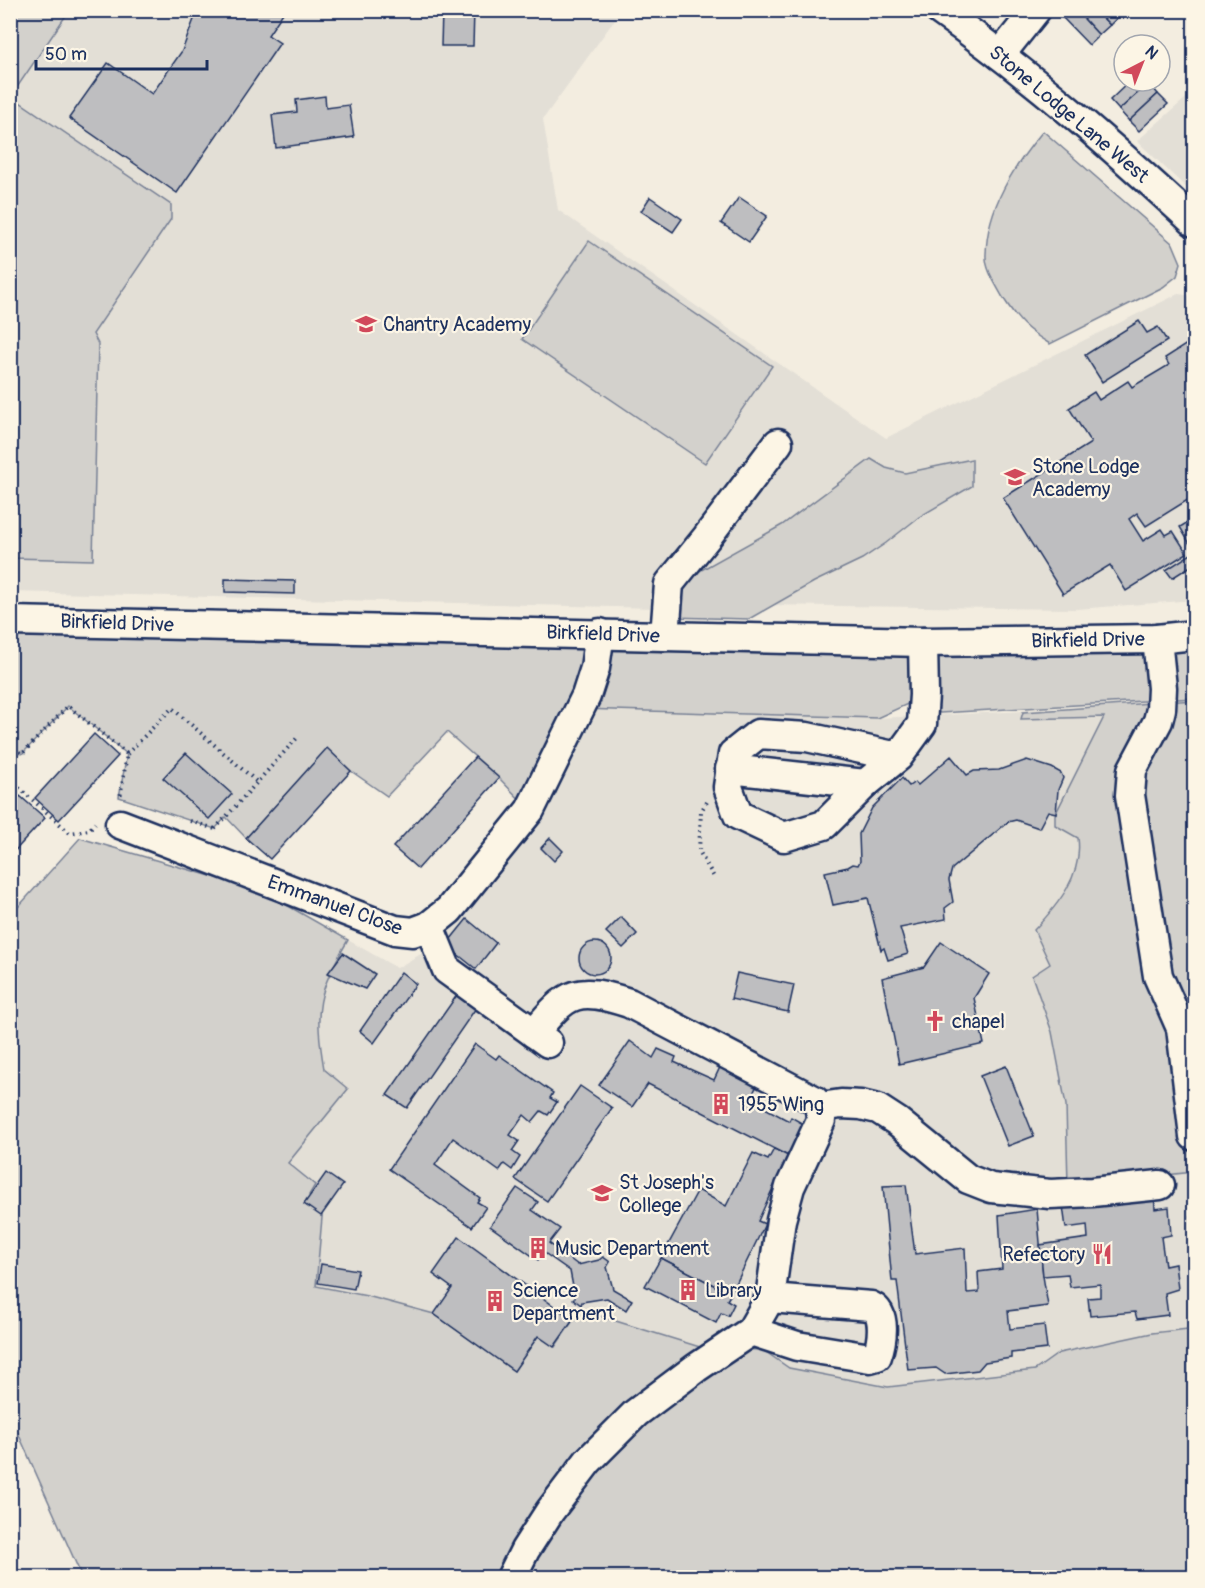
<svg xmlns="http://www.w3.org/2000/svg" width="1205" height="1588" font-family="Pangolin,sans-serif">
  <rect width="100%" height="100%" fill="#f3ede0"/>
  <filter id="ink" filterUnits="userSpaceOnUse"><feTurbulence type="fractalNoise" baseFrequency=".0167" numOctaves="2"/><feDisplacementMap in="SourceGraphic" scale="12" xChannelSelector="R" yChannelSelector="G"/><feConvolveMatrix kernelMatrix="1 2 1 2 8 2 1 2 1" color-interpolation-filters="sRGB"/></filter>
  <g filter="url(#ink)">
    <!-- built -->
    <g fill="#e3dfd6">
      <path d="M11,11H621L543,119L558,210L886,438L1178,294L1194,296V600L1077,609L676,604L655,608L11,592Z"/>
      <path d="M1194,91V195L1137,141Z"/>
      <path d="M1194,703V1577H82L11,1417L10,916L80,838L262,891L397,968L443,941L530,810L580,709L877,718Z"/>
    </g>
    <!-- green -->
    <g fill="#d3d1cc" stroke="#778095" stroke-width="1.5">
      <path d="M11,10L69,11L11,96L171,205V219L93,334L98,344L93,560L11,558Z"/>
      <path d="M1043,131L1173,244L1181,263L1177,276L1163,287L1050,344C1025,329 1018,321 1002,296C995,283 985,269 986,254C987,207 1014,166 1043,131Z"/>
      <path d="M589,241L772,366L705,463L522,339Z"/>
      <path d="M871,459L886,468L905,473L972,459V486L919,517L886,543L862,559L814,582L749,619L669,617L678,583L782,525Z"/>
      <path d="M10,621L1194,635V698L940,713L914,701L877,718L581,709L530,810L499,778L447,732L387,796L351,771L327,749L246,838L226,817L215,829L119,797L127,754L68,706L22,754L11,744Z"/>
      <path d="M1194,700V1172L1068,1185L1066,1105L1052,1032L1032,976L1050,964L1034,930C1058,905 1083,875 1078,838L1055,825V815L1104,717L1021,719L1023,712Z"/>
      <path d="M80,838L262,891L348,940C317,993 314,1009 324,1069L348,1089L288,1163L315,1185L309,1195L323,1206L316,1286L367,1296L434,1314L514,1371L538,1336L555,1347L580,1310L703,1348L763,1350L789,1368L888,1387L1035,1370L1059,1353L1152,1333L1188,1329L1194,1332V1577H82L11,1417L10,916Z"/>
    </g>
    <!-- building -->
    <g fill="#bebec0" stroke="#1b2f5e" stroke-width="1.5">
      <path d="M190,10H285L268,35L280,43L177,193L69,118L108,63L152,94L182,51L196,14Z"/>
      <path d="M474,10L473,46H441L442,12L385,11Z"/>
      <path d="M1067,10H1076L1099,35L1089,45L1061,16Z"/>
      <path d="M1076,10H1095L1110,25L1099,35Z"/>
      <path d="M1095,10H1115L1120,15L1110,25Z"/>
      <path d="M1130,81H1147L1149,83L1119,110L1110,100Z"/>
      <path d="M1149,83L1158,94L1129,121L1119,110Z"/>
      <path d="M1158,94L1168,104L1139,131L1129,121Z"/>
      <path d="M325,96L326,108L349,105L354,137L276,148L272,115L297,112L296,100Z"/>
      <path d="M650,197L682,219L673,232L641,211Z"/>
      <path d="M739,197L767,216L749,242L721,223Z"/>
      <path d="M1139,321L1147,333L1158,327L1167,341L1102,382L1085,355Z"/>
      <path d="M1193,340L1194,496L1146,526L1137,513L1129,519L1143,541L1162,529L1166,535L1173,531L1187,553L1126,591L1110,565L1063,594L1003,498L1091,443L1069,408L1094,392L1099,400L1128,381L1132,387L1169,365L1165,358Z"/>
      <path d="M1188,522L1194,531V551L1180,527Z"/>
      <path d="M1194,552V564L1172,578L1166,570Z"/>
      <path d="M225,579L295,581V594L225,592Z"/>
      <path d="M94,734L118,756L59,820L35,798Z"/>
      <path d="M327,748L351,771L270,859L246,838Z"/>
      <path d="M186,753L232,794L209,819L163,778Z"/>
      <path d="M951,756L967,775L974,771L999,770L1027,760L1052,768L1061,773L1063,778L1058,790L1056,813L1048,811L1039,828L1016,820L1008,822L952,869L949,880L953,902L945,908L946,919L900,928L908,954L888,960L884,948L881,950L868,898L833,905L825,872L848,867L853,864L858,865L860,861L859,834L872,808L902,778L909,786L915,782L918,785Z"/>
      <path d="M475,757L499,778L418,869L393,847Z"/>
      <path d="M20,796L45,818L10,856V807Z"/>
      <path d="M550,838L563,851L554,861L541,848Z"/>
      <path d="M621,917L637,934L623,948L606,932Z"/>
      <path d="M467,919L496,943L476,969L446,945Z"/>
      <path d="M941,942L989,974L974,998L984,1044L899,1064L882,978L924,967Z"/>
      <circle cx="595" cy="958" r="16"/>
      <path d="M343,953L375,974L365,989L328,973Z"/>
      <path d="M401,972L416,984L374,1043L360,1031Z"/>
      <path d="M737,973L794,985L788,1012L731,999Z"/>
      <path d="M457,995L476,1008L407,1108L387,1095Z"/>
      <path d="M630,1041L653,1058L658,1049L676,1057L674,1062L714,1080L721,1065L758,1083L750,1100L789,1121L791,1117L807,1126L792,1158L648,1084L632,1107L599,1085Z"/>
      <path d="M475,1044L496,1059L499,1055L553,1093L550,1098L557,1102L548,1115L541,1111L532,1122L524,1115L510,1135L519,1141L512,1151L520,1157L512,1170L504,1164L499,1171L453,1138L435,1165L480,1198L477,1202L486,1207L472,1227L389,1169Z"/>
      <path d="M1006,1066L1034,1136L1008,1146L980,1076Z"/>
      <path d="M580,1086L612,1108L547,1201L515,1179Z"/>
      <path d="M774,1149L792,1158L783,1179L778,1177L758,1221L765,1224L731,1294L661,1258L698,1190L726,1206L753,1153L768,1160Z"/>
      <path d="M326,1173L343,1185L321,1216L304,1204Z"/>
      <path d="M906,1185L915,1254L965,1248L967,1293L979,1292L978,1272L1002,1269L999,1215L1037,1209L1043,1276L1048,1306L1008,1311L1010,1329L1044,1325L1047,1349L1011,1353V1358L985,1362L978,1370L945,1374L936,1368L908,1370L897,1281H892L883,1186Z"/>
      <path d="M517,1188L538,1202L532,1210L560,1229L549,1243L578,1265L599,1260L603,1257L610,1262L607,1267L613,1289L632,1300L626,1310L607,1298L582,1302L581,1305L573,1299L575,1297L570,1271L543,1252L538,1260L490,1226Z"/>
      <path d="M1154,1190L1155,1209L1169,1207L1171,1235L1161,1237L1165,1266L1175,1264L1178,1289L1165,1293L1168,1315L1137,1319L1135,1312L1090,1316L1088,1298L1100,1297V1284L1070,1287L1068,1274L1043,1276L1040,1245L1088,1238L1087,1225L1066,1228L1063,1206Z"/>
      <path d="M1191,1212H1194V1249Z"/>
      <path d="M459,1237L573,1320L554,1347L538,1336L514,1371L434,1314L452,1288L433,1274Z"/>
      <path d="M661,1258L731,1294L727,1300L734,1304L728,1316L721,1313L716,1323L645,1286Z"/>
      <path d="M1194,1258V1312L1188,1259Z"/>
      <path d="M321,1264L358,1270L354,1289L318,1283Z"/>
    </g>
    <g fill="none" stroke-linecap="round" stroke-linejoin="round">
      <defs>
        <g id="minor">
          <path d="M939,10C1030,74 1113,147 1194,222"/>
          <path d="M1000,55L1036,10"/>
          <path d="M10,621L923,642L1157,639L1194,635"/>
          <path d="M665,636L669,584L707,537L778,443"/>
          <path d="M1157,639L1162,688L1161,709L1158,721L1132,770L1130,795L1158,976L1181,1028L1194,1136"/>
          <path d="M898,757L807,737L758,734L733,754L728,787L738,815L784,837L824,825L865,784L898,757L922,724L924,695L923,642"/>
          <path d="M730,769L865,784"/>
          <path d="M120,824L395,930L413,932L429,926L449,910L530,810L586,696L595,668L600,633"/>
          <path d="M429,926L447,970L548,1043"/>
          <path d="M820,1107L841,1104L861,1105L878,1109L898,1122L968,1179L991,1188L1050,1194L1092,1192L1160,1185"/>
          <path d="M751,1331L797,1346L870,1358L877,1356C882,1342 887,1313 871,1306L770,1298"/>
          <path d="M511,1578L525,1550L550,1511L588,1461L636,1413L696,1368L751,1331L770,1298L781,1220L790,1187L821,1120L820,1107L814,1100L629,1003C577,986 568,991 534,1033"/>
        </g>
      </defs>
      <!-- minor casing -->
      <use href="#minor" stroke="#1b2f5e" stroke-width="33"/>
      <!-- path -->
      <g stroke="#1b2f5e" stroke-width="4" stroke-dasharray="1.5 4.5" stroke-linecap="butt">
        <path d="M10,744L22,754L68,706L127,754L120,798"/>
        <path d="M127,754L172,708L257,782"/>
        <path d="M10,780L70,833L89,830L95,823"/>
        <path d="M707,802L701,811L699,851L715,879"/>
        <path d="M190,821L215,829"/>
        <path d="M215,829L297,738"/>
      </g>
      <!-- minor -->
      <use href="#minor" stroke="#fcf5e5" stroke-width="28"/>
    </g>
  </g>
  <!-- icons -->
  <defs>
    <symbol id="school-bare" viewBox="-9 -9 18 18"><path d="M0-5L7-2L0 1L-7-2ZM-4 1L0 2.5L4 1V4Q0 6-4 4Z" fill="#d1495b" stroke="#fcf5e5" stroke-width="2.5" paint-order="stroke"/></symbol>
    <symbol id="church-bare" viewBox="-9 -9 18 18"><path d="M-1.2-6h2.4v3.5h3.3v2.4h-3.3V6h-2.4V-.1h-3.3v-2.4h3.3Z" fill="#d1495b" stroke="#fcf5e5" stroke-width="2.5" paint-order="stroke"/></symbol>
    <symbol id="building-bare" viewBox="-9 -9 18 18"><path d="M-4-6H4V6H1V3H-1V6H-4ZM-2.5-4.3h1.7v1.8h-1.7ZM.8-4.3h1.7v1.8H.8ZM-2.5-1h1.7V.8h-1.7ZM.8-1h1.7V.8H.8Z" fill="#d1495b" stroke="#fcf5e5" stroke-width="2.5" paint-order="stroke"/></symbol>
    <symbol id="restaurant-bare" viewBox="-9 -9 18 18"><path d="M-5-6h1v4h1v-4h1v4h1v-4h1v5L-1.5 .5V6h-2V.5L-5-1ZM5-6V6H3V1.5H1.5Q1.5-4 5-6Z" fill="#d1495b" stroke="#fcf5e5" stroke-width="2.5" paint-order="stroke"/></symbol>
  </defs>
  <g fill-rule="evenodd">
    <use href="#school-bare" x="351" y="309" width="30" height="30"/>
    <use href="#school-bare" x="1000" y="462" width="30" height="30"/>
    <use href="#church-bare" x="920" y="1006" width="30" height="30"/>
    <use href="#building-bare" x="706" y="1089" width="30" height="30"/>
    <use href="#school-bare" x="587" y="1178" width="30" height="30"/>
    <use href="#building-bare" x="523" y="1233" width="30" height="30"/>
    <use href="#restaurant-bare" x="1087" y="1239" width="30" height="30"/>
    <use href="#building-bare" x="673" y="1275" width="30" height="30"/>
    <use href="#building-bare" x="480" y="1286" width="30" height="30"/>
  </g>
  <g text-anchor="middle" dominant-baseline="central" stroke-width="4.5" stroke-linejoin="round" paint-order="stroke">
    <!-- street labels -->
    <g font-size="20" fill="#1b2f5e" stroke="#fcf5e5">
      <text transform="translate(1069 114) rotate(40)">Stone Lodge Lane West</text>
      <text transform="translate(117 623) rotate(2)">Birkfield Drive</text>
      <text transform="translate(603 634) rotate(2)">Birkfield Drive</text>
      <text transform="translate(1088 640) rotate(-1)">Birkfield Drive</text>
      <text transform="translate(335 905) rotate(20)">Emmanuel Close</text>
    </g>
    <!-- poi labels -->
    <g font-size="20" fill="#1b2f5e" stroke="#fcf5e5" text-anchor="start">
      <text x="383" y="324">Chantry Academy</text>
      <text x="1032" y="466">Stone Lodge<tspan x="1032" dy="23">Academy</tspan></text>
      <text x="952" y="1021">chapel</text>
      <text x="738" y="1104">1955 Wing</text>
      <text x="619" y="1182">St Joseph's<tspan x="619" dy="23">College</tspan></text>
      <text x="555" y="1248">Music Department</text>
      <text x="1085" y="1254" text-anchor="end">Refectory</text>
      <text x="512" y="1290">Science<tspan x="512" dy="23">Department</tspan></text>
      <text x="705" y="1290">Library</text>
    </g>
  </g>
  <!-- margin -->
  <rect width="1205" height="1588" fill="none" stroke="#fcf5e5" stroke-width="36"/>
  <rect x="18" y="18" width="1169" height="1552" fill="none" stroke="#1b2f5e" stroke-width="2" filter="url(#ink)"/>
  <!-- north arrow -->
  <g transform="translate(1142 63) rotate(42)"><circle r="28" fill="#fcf5e5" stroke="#a2a6af" stroke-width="1.5"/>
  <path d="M0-4.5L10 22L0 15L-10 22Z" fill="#d1495b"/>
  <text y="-9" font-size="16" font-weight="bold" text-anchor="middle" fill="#1b2f5e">N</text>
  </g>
  <!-- scale -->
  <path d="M36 60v9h171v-9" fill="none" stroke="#1b2f5e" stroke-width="3"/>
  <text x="45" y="60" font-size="18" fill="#1b2f5e" stroke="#fcf5e5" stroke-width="4.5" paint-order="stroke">50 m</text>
</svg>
